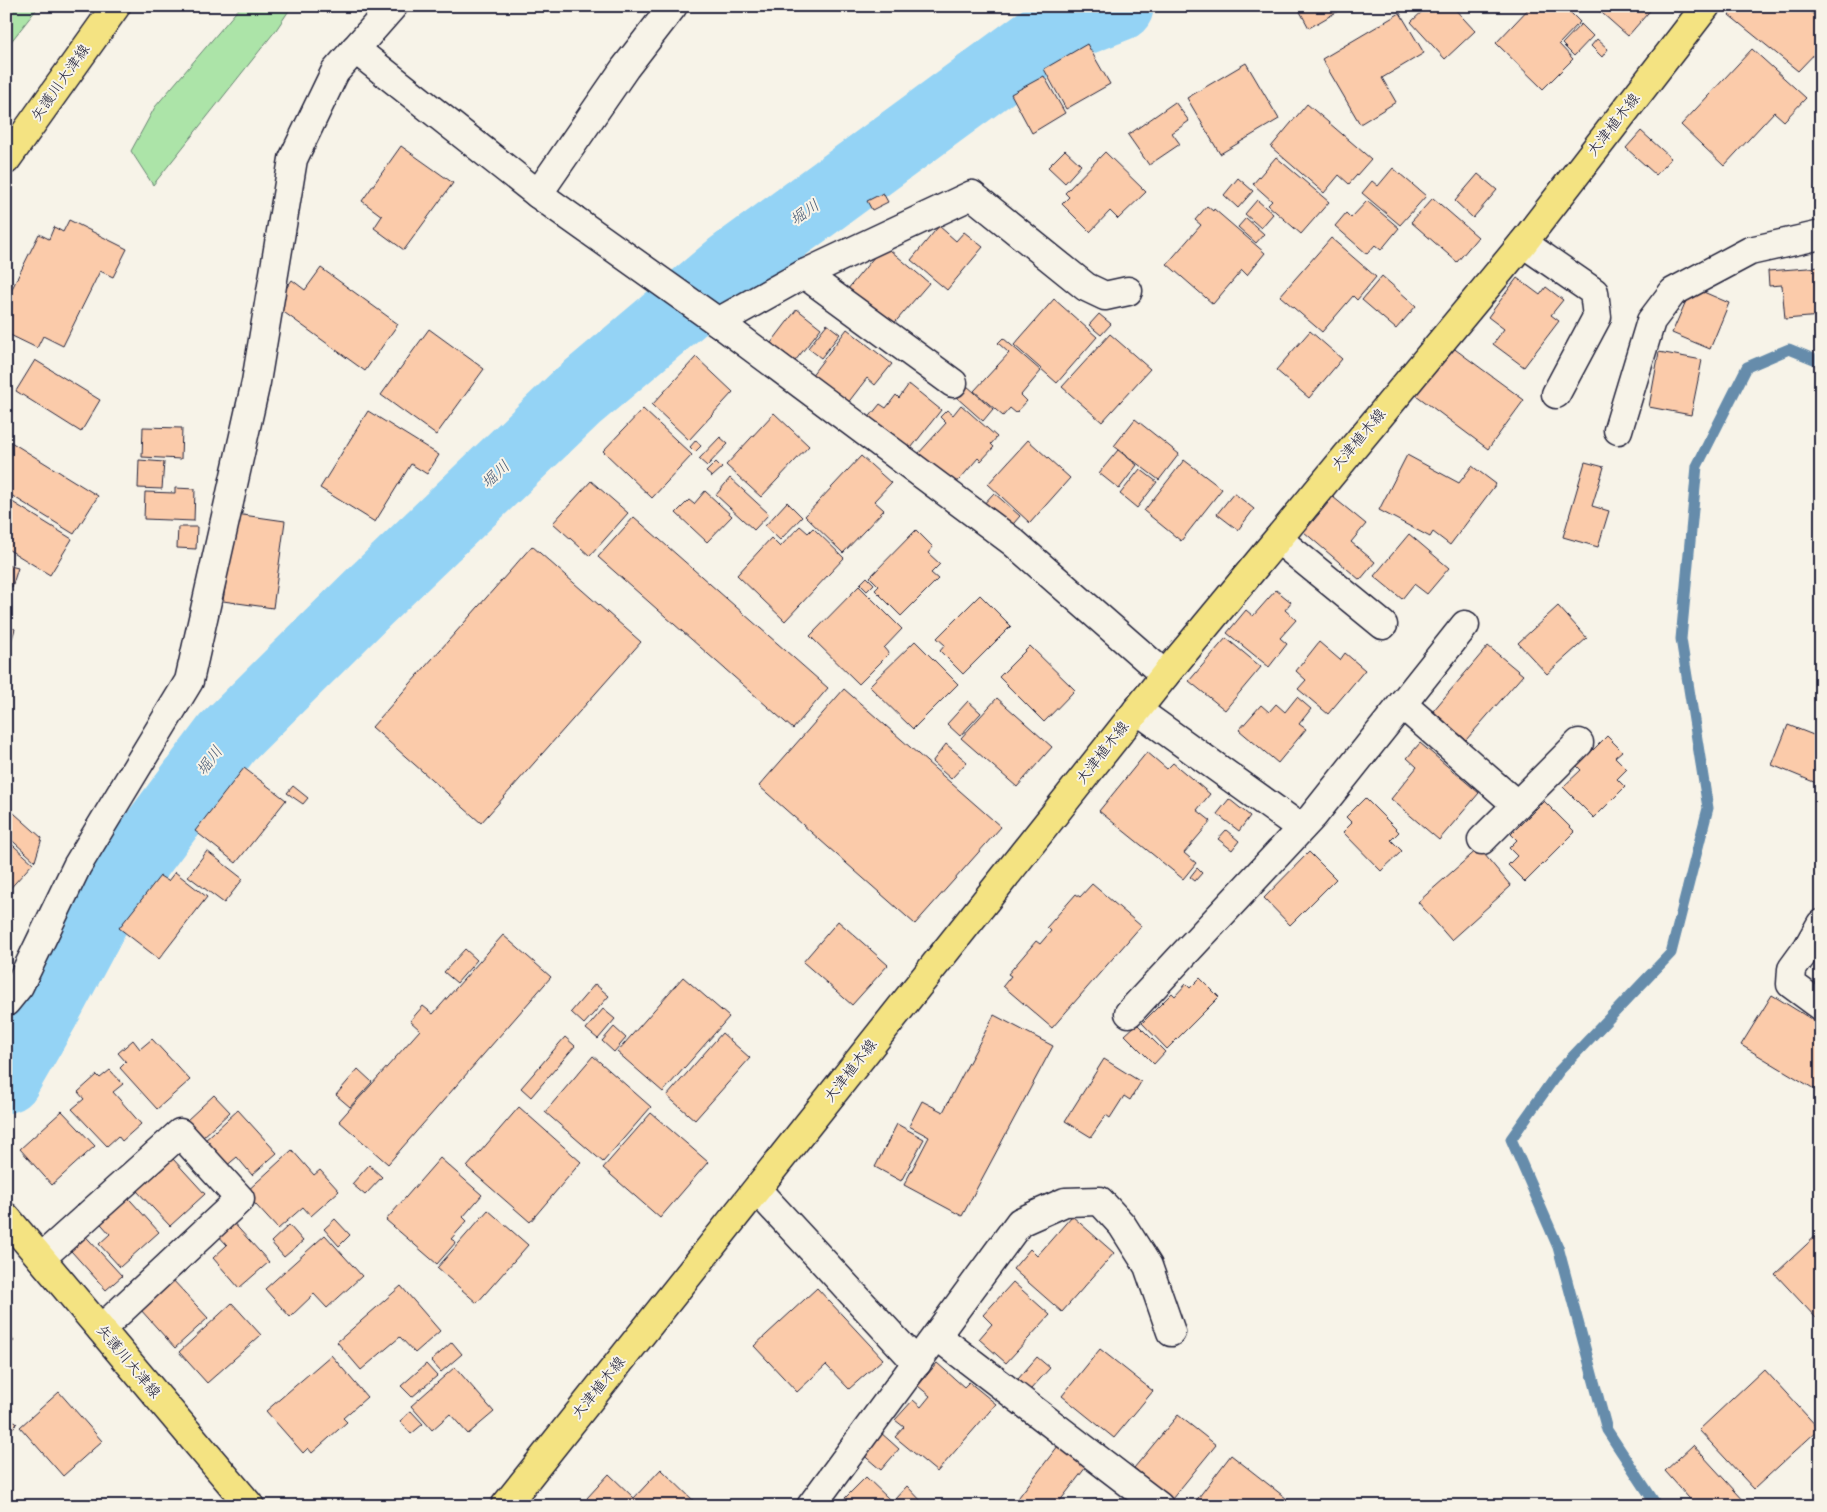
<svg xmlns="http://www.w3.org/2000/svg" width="1827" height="1512" font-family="Mynerve,'Klee One',sans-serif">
  <rect width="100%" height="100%" fill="#f7f3e8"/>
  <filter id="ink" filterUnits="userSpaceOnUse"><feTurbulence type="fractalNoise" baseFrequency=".02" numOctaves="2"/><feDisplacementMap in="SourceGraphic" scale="10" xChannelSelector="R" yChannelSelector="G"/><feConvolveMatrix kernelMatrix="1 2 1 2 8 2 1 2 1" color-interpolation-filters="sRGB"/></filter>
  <g filter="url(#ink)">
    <!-- green -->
    <g fill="#ace4a8" stroke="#678372">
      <path d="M6,6H39L6,48Z"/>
      <path d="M241,6H292L276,30L153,185L131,151L155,107Z"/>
    </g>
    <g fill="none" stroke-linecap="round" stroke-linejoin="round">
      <!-- stream -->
      <path stroke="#668cab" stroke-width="11" d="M1657,1506L1607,1430L1558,1247L1511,1139L1559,1071L1671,953L1708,808L1681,639L1697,466L1747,367L1789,349L1821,362"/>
      <!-- river -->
      <path stroke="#94d3f5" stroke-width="70" d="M6,1078L45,1010L99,909L227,738L367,599L576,398L732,266L1048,34L1119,6"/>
    </g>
    <!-- building -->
    <g fill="#fbcbaa" stroke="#22223b">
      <path d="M1297,6H1337L1340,10L1309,28Z"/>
      <path d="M1428,6H1452L1475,31L1445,59L1411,22Z"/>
      <path d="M1531,6H1564L1580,22L1559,44L1573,59L1543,89L1496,43Z"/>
      <path d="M1594,6H1654L1628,36Z"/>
      <path d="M1737,6H1803L1821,20V47L1798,71L1729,15Z"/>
      <path d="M1400,13L1424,53L1382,78L1396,102L1360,124L1322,59Z"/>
      <path d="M1581,24L1593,36L1574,56L1562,44Z"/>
      <path d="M1597,39L1608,49L1602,57L1591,46Z"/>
      <path d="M1087,44L1110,84L1066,109L1044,69Z"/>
      <path d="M1752,49L1806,98L1784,121L1774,112L1724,166L1681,125Z"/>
      <path d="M1246,63L1279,119L1220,154L1187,98Z"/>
      <path d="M1044,76L1065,113L1032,133L1011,94Z"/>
      <path d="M1175,102L1189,121L1172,133L1180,144L1149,165L1128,135Z"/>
      <path d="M1307,104L1371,159L1349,184L1339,175L1324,193L1271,147Z"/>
      <path d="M1641,131L1671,158L1656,175L1626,148Z"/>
      <path d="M401,146L453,183L404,250L374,228L382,216L362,201Z"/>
      <path d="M1065,150L1081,165L1065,183L1048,167Z"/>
      <path d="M1105,152L1146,192L1118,219L1110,211L1090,232L1062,204L1069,197L1065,193Z"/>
      <path d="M1276,157L1329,202L1301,234L1268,205L1272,201L1253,184Z"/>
      <path d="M1393,168L1426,196L1400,225L1362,193L1372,181L1378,186Z"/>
      <path d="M1478,174L1497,190L1473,218L1455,201Z"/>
      <path d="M1238,178L1253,191L1238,208L1224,195Z"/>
      <path d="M883,193L888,202L872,210L867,201Z"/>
      <path d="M1433,198L1478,237L1457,262L1411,222Z"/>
      <path d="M1257,200L1273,214L1261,228L1245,214Z"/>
      <path d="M1367,201L1399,228L1381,250L1375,245L1367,254L1335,226L1346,213L1351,218Z"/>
      <path d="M1207,206L1213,211L1214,209L1265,253L1247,275L1242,270L1213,304L1167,264L1201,225L1195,220Z"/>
      <path d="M1246,218L1264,234L1256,243L1238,227Z"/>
      <path d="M69,220L127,249L113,277L100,271L63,346L43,336L37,348L6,333V301L39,234L49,239L54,227L63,232Z"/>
      <path d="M939,226L956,241L964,232L983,247L947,290L911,260Z"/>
      <path d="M1331,238L1376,277L1357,300L1353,296L1322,332L1280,296Z"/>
      <path d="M884,245L929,283L891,327L847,290Z"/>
      <path d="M1821,267V316L1785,319L1782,285L1769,286L1768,271Z"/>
      <path d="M321,268L398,324L365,371L274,305L292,280L305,290Z"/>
      <path d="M1382,276L1416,306L1396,329L1362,300Z"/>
      <path d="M1517,278L1540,295L1546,287L1563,300L1551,315L1559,321L1524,367L1493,344L1504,329L1488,317Z"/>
      <path d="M1692,287L1729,303L1710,349L1672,333Z"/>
      <path d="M1054,299L1097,337L1057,383L1014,345Z"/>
      <path d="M797,309L821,328L795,361L771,343Z"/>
      <path d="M1099,314L1111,324L1101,335L1089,325Z"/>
      <path d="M827,324L840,334L821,358L808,348Z"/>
      <path d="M429,329L484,369L436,435L381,395Z"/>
      <path d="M847,329L892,364L875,385L867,378L847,404L811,376Z"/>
      <path d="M1310,331L1342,359L1309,398L1276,370Z"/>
      <path d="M1110,334L1150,369L1102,422L1062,387Z"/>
      <path d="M1003,338L1041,371L1021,395L1027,401L1016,413L1010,408L1003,416L974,391L1009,353L998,343Z"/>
      <path d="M1452,347L1524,400L1488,449L1416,395Z"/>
      <path d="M1659,352L1702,360L1691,415L1649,407Z"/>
      <path d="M696,357L733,392L689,440L652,405Z"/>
      <path d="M35,360L100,400L81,432L16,391Z"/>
      <path d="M909,384L941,410L908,452L867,420L880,404L886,408L896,395L899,398Z"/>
      <path d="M966,385L993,409L983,421L956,397Z"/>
      <path d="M961,405L997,437L991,444L994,447L981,461L978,458L954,486L918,454L946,423L940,417L947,410L953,415Z"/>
      <path d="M643,409L692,455L652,498L603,451Z"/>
      <path d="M368,411L439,455L427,474L411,464L375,522L320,488Z"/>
      <path d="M774,413L809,446L761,497L726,465Z"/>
      <path d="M1135,419L1179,454L1159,480L1114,446Z"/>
      <path d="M143,427L182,428L181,459L142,457Z"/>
      <path d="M720,437L728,444L707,466L699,459Z"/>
      <path d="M6,439L98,496L74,534L6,492Z"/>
      <path d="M696,440L701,446L695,452L690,447Z"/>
      <path d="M1028,440L1070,478L1030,523L988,484Z"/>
      <path d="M1118,450L1137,465L1119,489L1099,473Z"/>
      <path d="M1407,455L1459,483L1472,466L1496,484L1450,545L1433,532L1430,537L1379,510Z"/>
      <path d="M861,456L891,483L874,501L884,510L843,553L805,516Z"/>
      <path d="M139,460L164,462L162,489L138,488Z"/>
      <path d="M1184,460L1222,489L1181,541L1144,511Z"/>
      <path d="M716,462L722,468L712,477L706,472Z"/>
      <path d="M1585,462L1604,467L1592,506L1609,511L1598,547L1563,537Z"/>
      <path d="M1140,469L1157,482L1137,508L1120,494Z"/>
      <path d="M730,478L769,514L754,530L716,495Z"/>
      <path d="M591,481L628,513L590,556L553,523Z"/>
      <path d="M175,488L195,489L194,521L144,519L145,492L175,493Z"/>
      <path d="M705,491L732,516L707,542L676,513L689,500L694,504Z"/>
      <path d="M994,493L1020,516L1007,531L980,508Z"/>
      <path d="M1234,493L1254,509L1238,530L1217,514Z"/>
      <path d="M1333,497L1366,524L1351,542L1375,562L1360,580L1304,532Z"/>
      <path d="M6,498L72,539L50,575L6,548Z"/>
      <path d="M787,502L802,517L780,540L765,526Z"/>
      <path d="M236,514L285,521L273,608L223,601Z"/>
      <path d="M634,517L828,688L793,729L598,557Z"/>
      <path d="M800,526L808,533L813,528L844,558L785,621L737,575L771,538L780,547Z"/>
      <path d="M178,527H197L196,549L177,548Z"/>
      <path d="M916,530L933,547L928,553L940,564L931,573L938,579L901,616L875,590L879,586L870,577Z"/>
      <path d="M1409,534L1449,568L1427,594L1414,584L1402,599L1374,576Z"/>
      <path d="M532,546L641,642L481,823L372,727Z"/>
      <path d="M6,565L18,568L12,587L6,585Z"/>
      <path d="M867,577L874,584L867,591L860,584Z"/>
      <path d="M859,586L902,629L884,648L889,654L859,684L810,636Z"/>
      <path d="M1276,590L1291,602L1285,610L1296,620L1280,638L1287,644L1269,667L1227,633L1246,610L1253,616Z"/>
      <path d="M980,595L1011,626L963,674L940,651L945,645L937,638Z"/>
      <path d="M1558,606L1587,638L1547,674L1518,643Z"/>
      <path d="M6,626L15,629L9,649L6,648Z"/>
      <path d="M1226,638L1261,667L1225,710L1189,681Z"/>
      <path d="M915,641L958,684L913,729L869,686Z"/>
      <path d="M1319,642L1340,660L1345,653L1365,670L1328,714L1298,689L1306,680L1296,671Z"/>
      <path d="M1030,646L1075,690L1044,722L999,677Z"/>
      <path d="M1488,646L1523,675L1466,740L1433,711Z"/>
      <path d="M844,689L1001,827L915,924L759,786Z"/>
      <path d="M1297,697L1311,709L1299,724L1306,729L1278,763L1239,730L1261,705L1269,712L1276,704L1285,712Z"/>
      <path d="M997,698L1052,747L1017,787L961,738Z"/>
      <path d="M968,701L981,713L960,736L947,724Z"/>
      <path d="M1788,725L1821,738V785L1772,765Z"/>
      <path d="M1607,736L1622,751L1615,757L1627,769L1617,779L1625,787L1594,818L1563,787L1581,770L1577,766Z"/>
      <path d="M1420,743L1479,793L1439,840L1391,799L1417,767L1407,758Z"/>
      <path d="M946,744L967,762L951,779L932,762Z"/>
      <path d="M1147,752L1167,769L1173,763L1210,794L1197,810L1211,821L1184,853L1196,863L1183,879L1099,811Z"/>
      <path d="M244,768L286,800L236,863L195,831Z"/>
      <path d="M293,786L308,798L303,804L287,793Z"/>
      <path d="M1365,798L1399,832L1391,840L1402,851L1381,871L1343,832L1352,823L1346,817Z"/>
      <path d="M1229,799L1250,816L1239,831L1217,814Z"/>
      <path d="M1544,801L1575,832L1525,882L1508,865L1517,856L1509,848L1517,840L1511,834Z"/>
      <path d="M6,806L42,838L35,861L6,835Z"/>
      <path d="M1226,830L1239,841L1232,850L1218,839Z"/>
      <path d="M6,839L33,863L6,893Z"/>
      <path d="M1479,848L1511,886L1451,940L1418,902Z"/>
      <path d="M207,851L243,879L224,903L188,876Z"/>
      <path d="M1309,852L1336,879L1290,925L1264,898Z"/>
      <path d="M1197,868L1202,873L1195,881L1190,877Z"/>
      <path d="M175,872L207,897L159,959L119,928L160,876L168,881Z"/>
      <path d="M1092,884L1141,926L1052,1028L1003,986L1011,976L1008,974L1036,941L1040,944L1051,931L1047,927L1076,894L1080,897Z"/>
      <path d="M838,921L888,965L852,1005L803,962Z"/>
      <path d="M503,935L551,977L388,1164L339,1121L420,1030L410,1021L423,1006L433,1014Z"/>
      <path d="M465,949L477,960L457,983L444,972Z"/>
      <path d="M683,977L729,1017L663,1092L617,1052Z"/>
      <path d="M1200,978L1219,997L1167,1049L1142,1023L1172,993L1175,996L1186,984L1190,988Z"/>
      <path d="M595,984L609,996L584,1024L571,1012Z"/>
      <path d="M1772,995L1821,1025V1093L1741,1045Z"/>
      <path d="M603,1009L615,1019L598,1039L586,1029Z"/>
      <path d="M994,1015L1053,1046L962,1216L904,1185L929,1137L909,1126L922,1101L943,1112Z"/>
      <path d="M1137,1024L1165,1052L1154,1064L1125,1035Z"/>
      <path d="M614,1027L626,1038L614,1052L602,1041Z"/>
      <path d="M722,1033L750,1058L695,1120L667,1096Z"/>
      <path d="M565,1037L575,1046L531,1097L521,1088Z"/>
      <path d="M152,1039L190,1080L157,1109L120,1068L126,1062L118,1053L133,1040L140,1049Z"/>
      <path d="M593,1056L651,1107L603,1162L545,1112Z"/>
      <path d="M1104,1059L1141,1082L1130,1100L1124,1096L1110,1118L1106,1115L1091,1137L1065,1121Z"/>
      <path d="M358,1069L372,1082L350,1107L336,1095Z"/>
      <path d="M110,1070L123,1084L113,1092L141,1124L122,1141L118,1136L107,1146L72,1109L84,1099L78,1092L97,1075L100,1078Z"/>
      <path d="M214,1095L230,1112L202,1138L186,1121Z"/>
      <path d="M519,1107L581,1162L530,1222L467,1167Z"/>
      <path d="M238,1110L277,1153L252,1175L237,1157L225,1167L203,1142Z"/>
      <path d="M62,1111L95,1146L52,1185L20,1149Z"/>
      <path d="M651,1113L708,1162L660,1218L603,1168Z"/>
      <path d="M897,1124L924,1139L901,1181L875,1167Z"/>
      <path d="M292,1150L314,1175L320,1170L339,1191L311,1216L303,1207L278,1229L245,1193Z"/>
      <path d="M440,1158L482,1195L463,1217L467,1221L451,1239L456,1242L437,1264L386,1220Z"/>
      <path d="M173,1159L205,1194L170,1226L137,1191Z"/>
      <path d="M369,1165L382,1177L365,1195L352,1184Z"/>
      <path d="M122,1191L159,1232L120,1267L99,1244L110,1234L94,1216Z"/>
      <path d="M488,1210L528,1245L477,1303L437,1268Z"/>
      <path d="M1072,1216L1114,1253L1062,1312L1013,1269L1030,1249L1037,1256Z"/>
      <path d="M230,1219L269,1262L239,1288L213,1258L227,1245L215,1232Z"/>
      <path d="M335,1219L350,1235L339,1246L324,1229Z"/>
      <path d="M289,1225L303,1241L284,1257L271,1242Z"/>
      <path d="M79,1229L122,1276L106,1290L63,1242Z"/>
      <path d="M1821,1231V1313L1816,1318L1775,1274Z"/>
      <path d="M325,1235L362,1276L327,1308L314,1294L290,1317L265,1289Z"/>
      <path d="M172,1279L208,1318L175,1348L140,1309Z"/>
      <path d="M1013,1282L1050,1315L1006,1363L979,1339L992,1324L983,1315Z"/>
      <path d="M401,1286L440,1331L415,1353L400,1337L361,1370L337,1342Z"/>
      <path d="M817,1288L883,1359L849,1389L826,1365L797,1392L754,1346Z"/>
      <path d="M232,1303L261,1335L207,1383L179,1352Z"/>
      <path d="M6,1332L14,1341L6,1348Z"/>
      <path d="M452,1342L462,1354L441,1372L431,1361Z"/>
      <path d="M1100,1349L1153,1391L1114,1438L1062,1396Z"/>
      <path d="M331,1355L367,1397L343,1418L347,1422L312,1453L308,1448L303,1453L266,1411Z"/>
      <path d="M1037,1357L1050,1368L1030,1390L1018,1379Z"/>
      <path d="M937,1363L964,1387L969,1382L996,1404L937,1472L895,1437L904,1427L895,1420L913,1400L921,1407L930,1396L918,1386Z"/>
      <path d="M426,1364L437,1376L412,1397L401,1386Z"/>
      <path d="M455,1367L494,1412L468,1434L450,1414L432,1430L411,1406Z"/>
      <path d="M1764,1369L1819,1429L1754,1489L1699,1430Z"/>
      <path d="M59,1392L102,1441L63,1476L20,1427Z"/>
      <path d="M411,1411L423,1424L411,1434L400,1421Z"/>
      <path d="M6,1412L17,1424L6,1434Z"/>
      <path d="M1178,1415L1216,1445L1172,1499L1134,1468Z"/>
      <path d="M880,1432L899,1449L881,1470L861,1453Z"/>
      <path d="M1693,1445L1746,1503L1743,1506H1696L1665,1471Z"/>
      <path d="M1058,1446L1086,1467L1056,1506H1012Z"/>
      <path d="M1231,1455L1296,1506H1192Z"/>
      <path d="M661,1469L699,1506H595L587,1498L609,1474L634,1498Z"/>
      <path d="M866,1477L889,1499L883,1506H837Z"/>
      <path d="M907,1486L924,1504L922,1506H900L894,1500Z"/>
    </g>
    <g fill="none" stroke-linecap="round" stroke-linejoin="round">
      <defs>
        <g id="minor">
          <path d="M355,49L538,194L718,322L1013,542L1165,675"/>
          <path d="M538,194L625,68L673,6"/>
          <path d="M1523,243L1594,292L1597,317L1556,394"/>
          <path d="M804,274L972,195L1086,287L1105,296L1128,291"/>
          <path d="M718,322L804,274L953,383"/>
          <path d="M1618,430L1651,321L1673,292L1750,251L1821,235"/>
          <path d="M1278,539L1383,625"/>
          <path d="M1402,704L1517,805"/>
          <path d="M1137,710L1301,828"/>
          <path d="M1482,840L1579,743"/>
          <path d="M1821,924L1808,947L1792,969L1791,984L1821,1006"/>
          <path d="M6,1002L19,986L77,866L189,681L256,382L293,159L335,72L393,6"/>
          <path d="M1129,1013L1313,816L1465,625"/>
          <path d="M757,1190L917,1363"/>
          <path d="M41,1258L180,1133L240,1199L101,1329"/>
          <path d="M937,1336L1159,1506"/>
          <path d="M811,1506L1020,1222L1065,1202L1100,1201L1122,1225L1148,1266L1171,1332"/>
        </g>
        <g id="major">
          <path d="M6,160L116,6"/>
          <path d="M6,1217C88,1313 168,1410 250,1506"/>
          <path d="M505,1506L1165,675L1523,243L1706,6"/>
        </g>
      </defs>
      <!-- minor casing -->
      <use href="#minor" stroke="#22223b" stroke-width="31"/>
      <!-- major casing -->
      <use href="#major" stroke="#22223b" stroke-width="31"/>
      <!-- minor -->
      <use href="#minor" stroke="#f7f3e8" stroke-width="28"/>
      <!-- major -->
      <use href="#major" stroke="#f4e382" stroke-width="28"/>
    </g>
  </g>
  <g text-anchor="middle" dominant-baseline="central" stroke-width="4" stroke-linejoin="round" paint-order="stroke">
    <!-- street labels -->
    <g font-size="15" fill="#22223b" stroke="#f7f3e8">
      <text transform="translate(61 83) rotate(-55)">矢護川大津線</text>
      <text transform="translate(1614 125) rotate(-52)">大津植木線</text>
      <text transform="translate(1359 440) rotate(-50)">大津植木線</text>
      <text transform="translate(1103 753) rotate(-52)">大津植木線</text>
      <text transform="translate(851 1071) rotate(-52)">大津植木線</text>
      <text transform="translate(128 1362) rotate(50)">矢護川大津線</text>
      <text transform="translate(599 1388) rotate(-51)">大津植木線</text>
    </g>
    <!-- water labels -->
    <g font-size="16" font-style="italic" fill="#445773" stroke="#f7f3e8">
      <text transform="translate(805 213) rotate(-36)">堀川</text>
      <text transform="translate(496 475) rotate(-44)">堀川</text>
      <text transform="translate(210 761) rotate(-53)">堀川</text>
    </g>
  </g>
  <!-- margin -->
  <rect width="1827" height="1512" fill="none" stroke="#f7f3e8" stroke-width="25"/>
  <rect x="12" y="12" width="1802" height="1487" fill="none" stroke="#22223b" stroke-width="2" filter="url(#ink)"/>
</svg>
